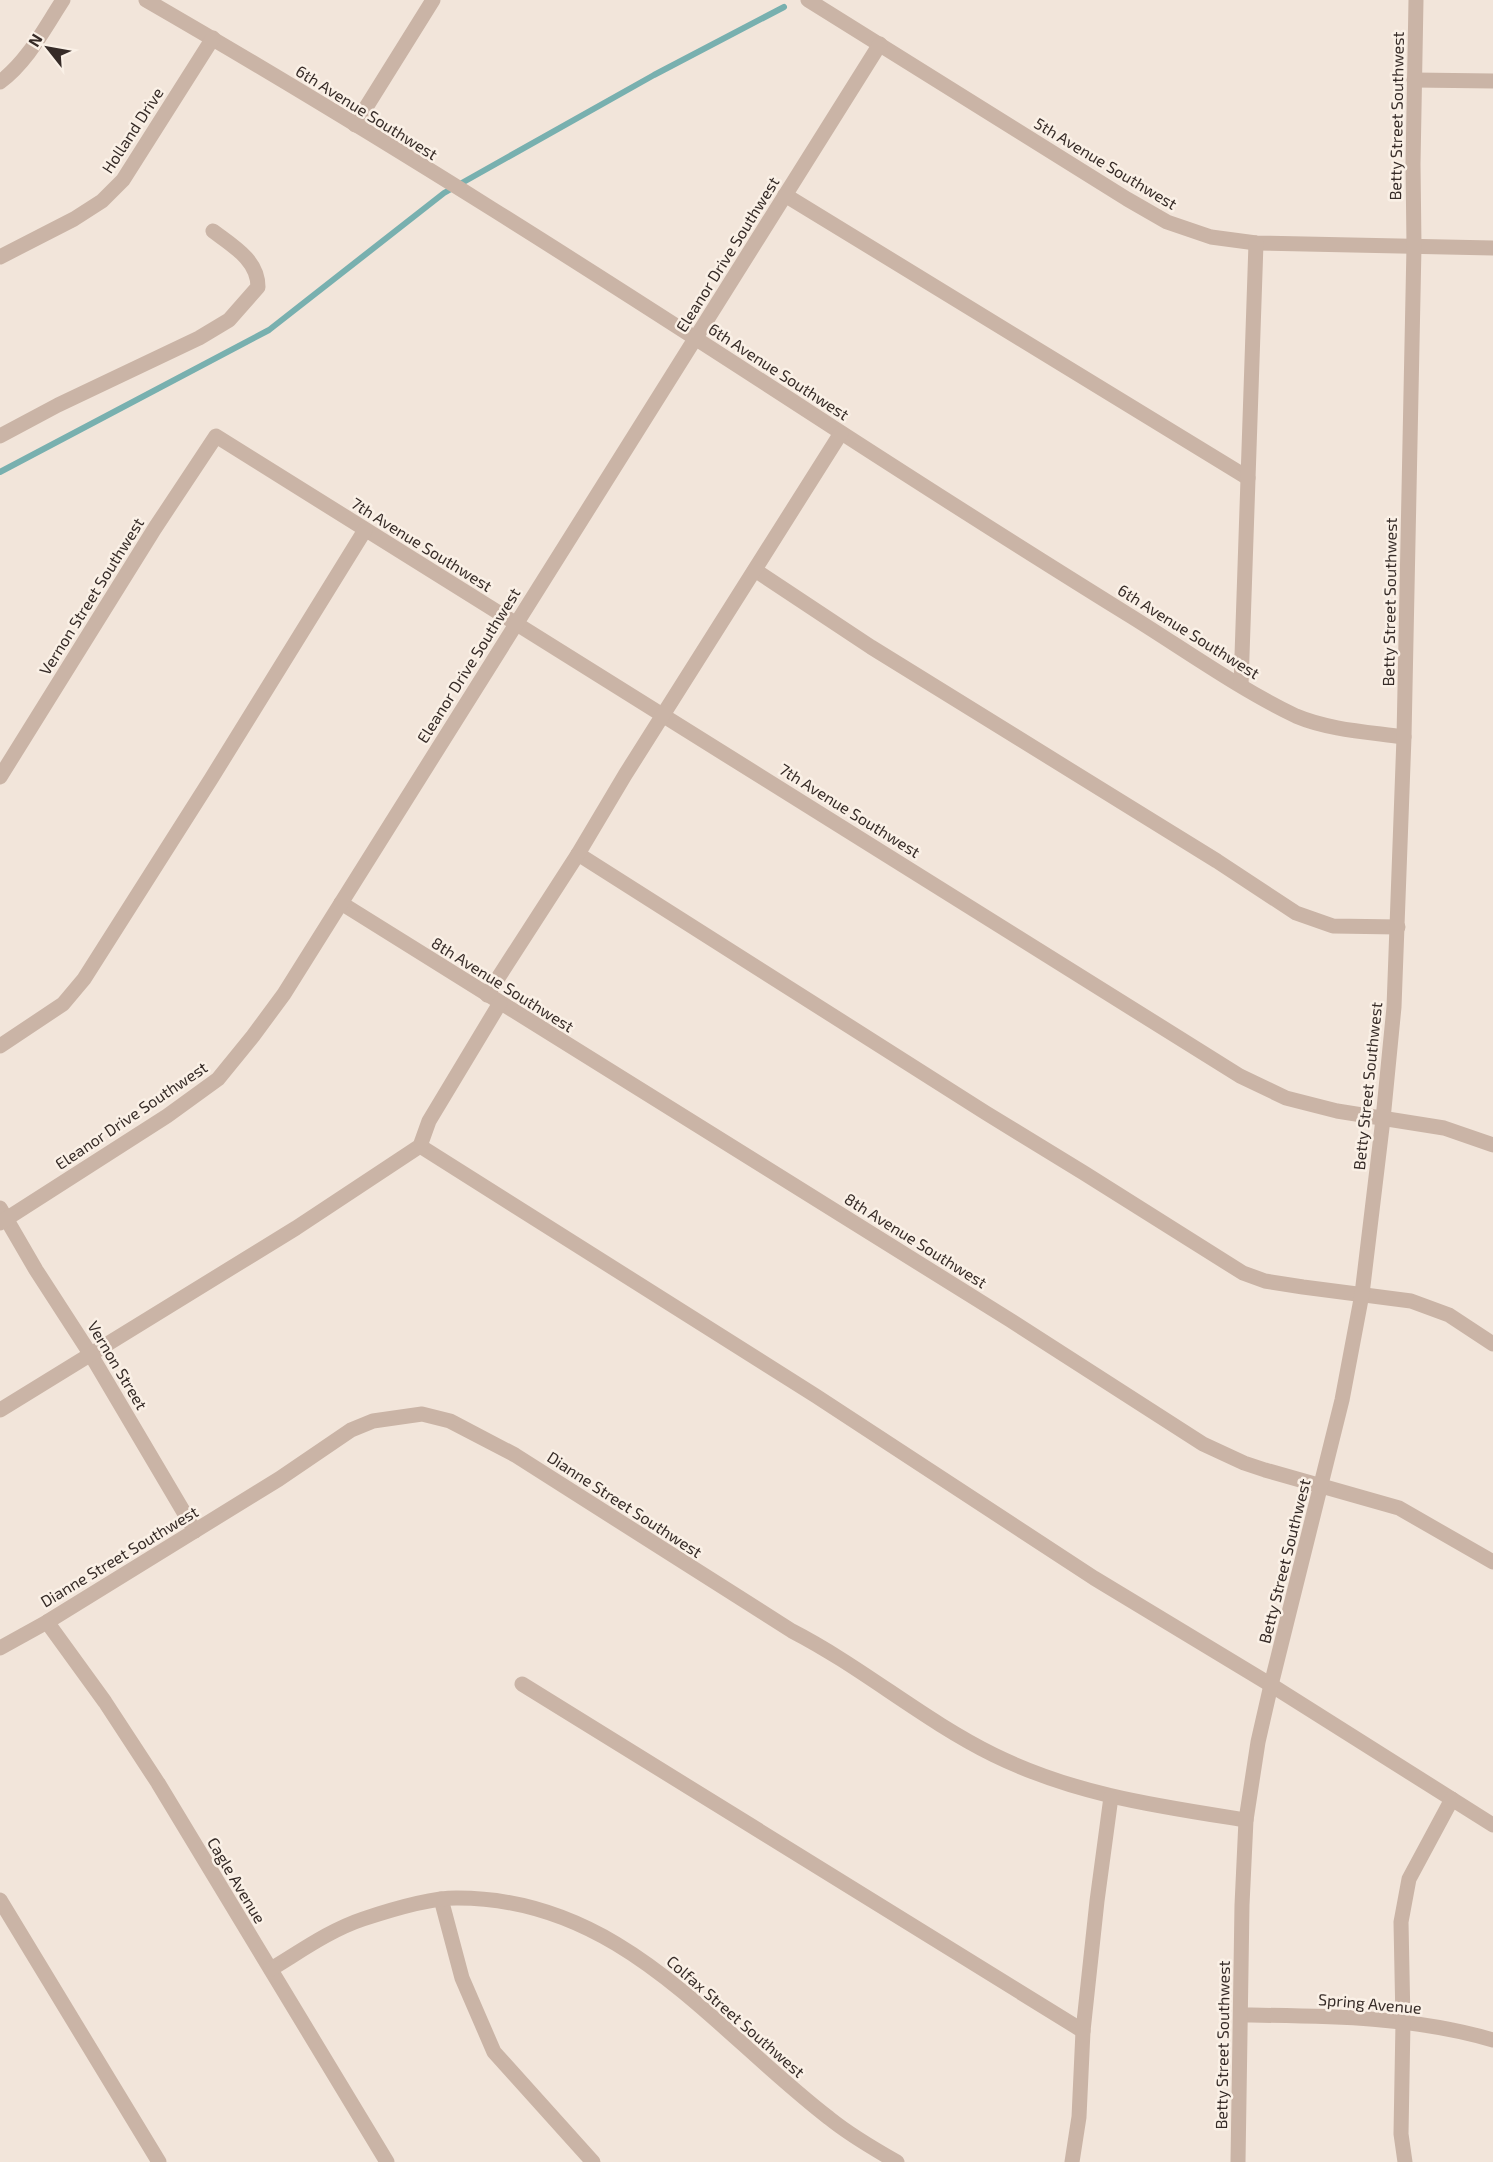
<svg xmlns="http://www.w3.org/2000/svg" width="1493" height="2162" font-family="'Exo 2',sans-serif">
  <rect width="100%" height="100%" fill="#f2e5da"/>
  <g fill="none" stroke-linecap="round" stroke-linejoin="round">
    <!-- stream -->
    <path stroke="#78b0af" stroke-width="6" d="M0,472L269,330L444,193L654,75L784,7"/>
    <!-- minor -->
    <g stroke="#cab4a6" stroke-width="15">
      <path d="M146,0C380,135 608,281 834,428C933,492 1032,555 1132,617C1185,650 1241,690 1296,716C1329,730 1369,732 1404,737"/>
      <path d="M808,0L1127,199L1167,222L1211,237L1256,243L1493,248"/>
      <path d="M1414,80L1493,81"/>
      <path d="M0,82C28,61 44,29 63,0"/>
      <path d="M355,125L433,0"/>
      <path d="M785,195L1248,478"/>
      <path d="M0,257L74,219L102,201L123,180L213,38"/>
      <path d="M0,436L58,405L199,338L229,320L258,287C258,260 233,246 213,231"/>
      <path d="M755,570L871,647L1217,861L1296,913L1333,926L1398,927"/>
      <path d="M1241,685L1256,243"/>
      <path d="M0,777L155,528L216,436L1240,1076L1286,1098L1337,1111L1444,1128L1493,1145"/>
      <path d="M578,854L986,1113L1084,1173L1243,1273L1265,1281L1303,1287L1411,1301L1449,1315L1493,1344"/>
      <path d="M341,903L1010,1320L1203,1444L1244,1463L1265,1470L1399,1508L1493,1562"/>
      <path d="M487,995L578,854L625,775L841,433"/>
      <path d="M0,1046L63,1004L84,979L211,779L365,530"/>
      <path d="M420,1146L816,1396L1094,1578L1271,1685L1493,1825"/>
      <path d="M0,1208L36,1270L91,1355L195,1531"/>
      <path d="M0,1223L167,1116L218,1079L253,1036L284,994L880,44"/>
      <path d="M0,1410L296,1228L420,1146L429,1121L500,1003"/>
      <path d="M47,1622L105,1702L158,1783L387,2162"/>
      <path d="M0,1648L47,1622L279,1479L351,1430L373,1421L422,1414L450,1421L515,1455L792,1631C862,1667 923,1720 994,1755C1076,1795 1157,1806 1246,1820"/>
      <path d="M522,1684L1083,2031"/>
      <path d="M441,1899L462,1978L494,2052L593,2162"/>
      <path d="M0,1900L159,2162"/>
      <path d="M271,1969C301,1951 330,1930 363,1919C387,1911 431,1898 456,1898C620,1897 711,2027 829,2118C850,2135 874,2149 897,2162"/>
      <path d="M1241,2015C1326,2016 1411,2016 1493,2040"/>
      <path d="M1072,2162L1079,2117L1083,2031L1097,1901L1111,1797"/>
      <path d="M1238,2162L1242,1905L1246,1820L1258,1742L1271,1685L1342,1400L1362,1294L1383,1119L1394,1007L1404,737L1414,246L1413,164L1416,0"/>
      <path d="M1405,2162L1401,2134L1403,2022L1401,1922L1409,1879L1452,1799"/>
    </g>
  </g>
  <g text-anchor="middle" dominant-baseline="central" stroke-width="5" stroke-linejoin="round" paint-order="stroke">
    <!-- street labels -->
    <g font-size="16" fill="#362b27" stroke="#faf0e6">
      <text transform="translate(367 112) rotate(32)">6th Avenue Southwest</text>
      <text transform="translate(1396 116) rotate(-89)">Betty Street Southwest</text>
      <text transform="translate(132 130) rotate(-57)">Holland Drive</text>
      <text transform="translate(1106 163) rotate(31)">5th Avenue Southwest</text>
      <text transform="translate(727 254) rotate(-58)">Eleanor Drive Southwest</text>
      <text transform="translate(779 371) rotate(33)">6th Avenue Southwest</text>
      <text transform="translate(422 544) rotate(32)">7th Avenue Southwest</text>
      <text transform="translate(91 596) rotate(-58)">Vernon Street Southwest</text>
      <text transform="translate(1389 602) rotate(-89)">Betty Street Southwest</text>
      <text transform="translate(1189 631) rotate(32)">6th Avenue Southwest</text>
      <text transform="translate(468 665) rotate(-58)">Eleanor Drive Southwest</text>
      <text transform="translate(850 810) rotate(32)">7th Avenue Southwest</text>
      <text transform="translate(503 984) rotate(32)">8th Avenue Southwest</text>
      <text transform="translate(1367 1086) rotate(-84)">Betty Street Southwest</text>
      <text transform="translate(131 1115) rotate(-34)">Eleanor Drive Southwest</text>
      <text transform="translate(916 1240) rotate(32)">8th Avenue Southwest</text>
      <text transform="translate(118 1365) rotate(59)">Vernon Street</text>
      <text transform="translate(625 1504) rotate(33)">Dianne Street Southwest</text>
      <text transform="translate(119 1556) rotate(-31)">Dianne Street Southwest</text>
      <text transform="translate(1284 1561) rotate(-76)">Betty Street Southwest</text>
      <text transform="translate(237 1880) rotate(59)">Cagle Avenue</text>
      <text transform="translate(1370 2003) rotate(5)">Spring Avenue</text>
      <text transform="translate(736 2016) rotate(41)">Colfax Street Southwest</text>
      <text transform="translate(1222 2045) rotate(-89)">Betty Street Southwest</text>
    </g>
  </g>
  <!-- north arrow -->
  <g transform="translate(48 48) rotate(301)" stroke="#faf0e6" stroke-width="4.5" paint-order="stroke">
  <path d="M0-4.5L10 22L0 15L-10 22Z" fill="#362b27"/>
  <text y="-9" font-size="16" font-weight="bold" text-anchor="middle" fill="#362b27">N</text>
  </g>
</svg>
